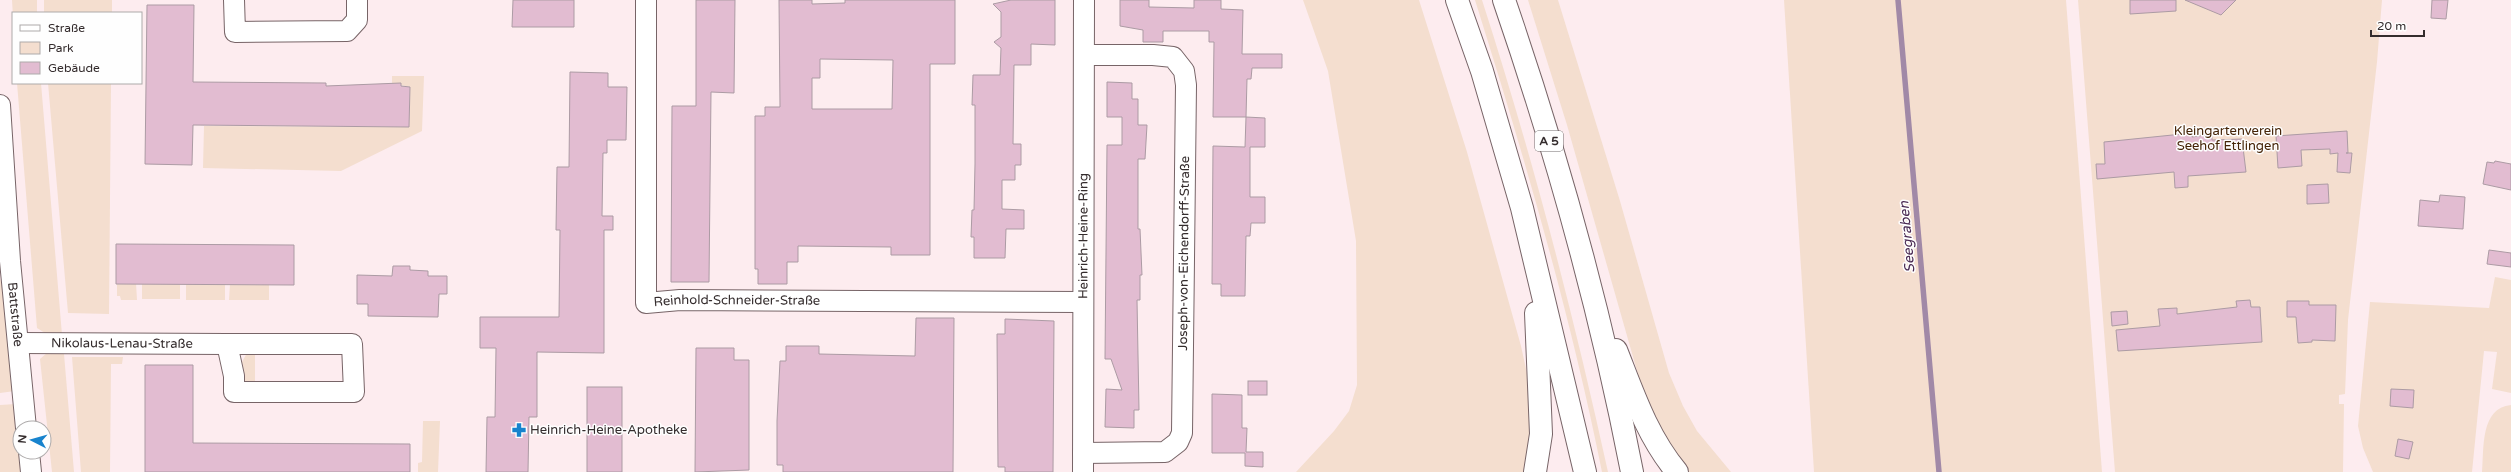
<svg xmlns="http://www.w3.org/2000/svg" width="2511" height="472" font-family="'Varela Round',sans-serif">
  <rect width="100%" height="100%" fill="#fdecef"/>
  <!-- green -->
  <g fill="#f4decf">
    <path d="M12,0H37V13H13V17Z"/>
    <rect x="44" y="0" width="68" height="13"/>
    <path d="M1303,0H1419L1467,152L1521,346L1534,406L1526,472H1296L1334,431L1349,411L1357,385L1356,241L1328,71Z"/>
    <path d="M1475,0H1482C1532,155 1573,312 1608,472H1602C1570,312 1524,156 1475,0Z"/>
    <path d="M1528,0H1558L1620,201L1669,373L1683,406L1697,431L1731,472H1689L1668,447L1645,399L1567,125Z"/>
    <path d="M1784,0H2066L2102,472H1814Z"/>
    <path d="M2078,0H2382L2377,62L2348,320L2345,394L2339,395V404H2344L2343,472H2115Z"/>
    <path d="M392,76H424L422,131L341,171L203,168L204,126L409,127L410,87L392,83Z"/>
    <path d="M17,83H41L62,335L45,333L37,328Z"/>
    <path d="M48,83H111L109,314L68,313Z"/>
    <path d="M2495,277L2511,280V393L2492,389L2497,352L2484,351L2472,472H2373L2363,448L2358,426L2370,302L2489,308Z"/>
    <path d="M0,279L6,290L15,391L0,393Z"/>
    <path d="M129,283H136L137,300H121L120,296H117V284Z"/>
    <rect x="142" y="283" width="38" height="16"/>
    <path d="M186,283L218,285V283H225V300H186Z"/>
    <path d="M263,283H269V300H229L230,284L262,285Z"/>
    <path d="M61,351L64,354L74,472H52L40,359L47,353Z"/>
    <path d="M255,351V386L245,381L242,362L247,353Z"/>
    <path d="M72,357H123L122,364H111L110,472H81Z"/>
    <path d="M16,404L21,472H0V405Z"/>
    <path d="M2511,405V472H2482C2484,449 2480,408 2511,405Z"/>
    <path d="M423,421H440L438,472H418V463L422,462Z"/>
  </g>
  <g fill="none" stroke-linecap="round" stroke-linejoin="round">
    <!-- stream -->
    <path stroke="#a189a7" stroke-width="5.5" d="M1898,0L1939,472"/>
  </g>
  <!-- building -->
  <g fill="#e2bcd1" stroke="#ac9ba4" fill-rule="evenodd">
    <path d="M513,0H574V27H512Z"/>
    <path d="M696,0H735L734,93L711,92L709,282H671L672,106H696Z"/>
    <path d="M779,0H812V4L845,3V0H955V64H930V255H891V247L798,246V262H787V284H758V269H755V116H765V107H780ZM820,59L893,60L892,109H812V78H820Z"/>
    <path d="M1011,0H1055V45L1031,44V65H1014L1013,144H1021V165H1015V180H1002V209L1024,210V229H1006L1005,258H974V237H971L972,210H974L975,164V105H972L973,75H1000L1001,48L994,42L1001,37V12L993,4Z"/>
    <path d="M1120,0H1149V7L1194,8V0H1221V9L1243,10L1242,54H1282V68H1252L1251,79H1247L1246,117H1213L1214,42H1209V31H1163V42H1143V30L1120,26Z"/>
    <path d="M2130,0H2176V11L2130,14Z"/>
    <path d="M2185,0H2236L2221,15Z"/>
    <path d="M2432,0H2448L2446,19L2431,18Z"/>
    <path d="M147,5H194L193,82L326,83V86L401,83V86L410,87L409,127L193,125L192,165L145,164Z"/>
    <path d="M570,72L608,73V87H627L626,140H607V153H603L602,216H613V230H604V353L537,352V417H529L528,472H486L487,417H495L496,348H480V317H559L560,230H556L557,167H569Z"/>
    <path d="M1107,82L1132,83V99H1138V125H1147L1145,159H1138V229H1140L1142,275H1140V300H1137L1139,410H1134V428L1105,427L1106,389L1122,390L1111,359H1105L1107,145H1122V117H1107Z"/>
    <path d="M1246,117L1265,118V147H1250V197H1265V223H1251L1250,236H1246L1245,296H1221V284H1212L1213,146L1245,147Z"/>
    <path d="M2347,131L2348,153H2346H2352L2350,173L2337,172L2338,153L2330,154V149L2301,150L2302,166L2278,168L2276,136Z"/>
    <path d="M2192,133V137L2212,134V140L2242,139L2246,172L2188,176V187L2175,188L2174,172L2097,179L2096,164H2105L2104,142Z"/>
    <path d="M2495,161L2511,164V190L2483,184L2487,162L2494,163Z"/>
    <path d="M2328,184L2329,203L2307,204V185Z"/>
    <path d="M2440,195L2465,197L2463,229L2418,226L2420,200L2439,202Z"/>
    <path d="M116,244L294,245V285L116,284Z"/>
    <path d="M2489,250L2511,253V267L2487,264Z"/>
    <path d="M393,266H410V270L428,271V276H447V294H439L438,317L368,316V304H357V275L392,276Z"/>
    <path d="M2250,300L2251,307H2260L2262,342L2118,351L2116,330L2160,326L2158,309L2177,308V314L2237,307L2236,301Z"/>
    <path d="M2287,301H2309V305H2336L2335,341L2312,340V342L2298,343L2296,317H2287Z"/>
    <path d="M2127,311L2128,324L2112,326L2111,312Z"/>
    <path d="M916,318H954L953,472H783V465H777V421L780,361H786V346H819V354L915,356Z"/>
    <path d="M1005,319L1054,321L1053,472H1005V467H998L997,334H1005Z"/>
    <path d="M696,348H734V360H749V470L695,472Z"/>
    <path d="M145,365H193V443L410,444V472H145Z"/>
    <rect x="1248" y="381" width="19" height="14"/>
    <rect x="587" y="387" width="35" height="85"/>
    <path d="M2391,389L2414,390L2413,408L2390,406Z"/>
    <path d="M1212,394L1242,395V428H1247L1246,452H1263V467L1245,466V453H1212Z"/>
    <path d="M2398,439L2413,442L2409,459L2395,456Z"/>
  </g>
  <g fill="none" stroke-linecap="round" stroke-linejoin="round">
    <defs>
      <g id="street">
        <path d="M234,0L235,32L347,31L357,20V0"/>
        <path id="s1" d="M646,0V303L680,300L1083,302"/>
        <path id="s2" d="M0,105L10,261L26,428"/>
        <path id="s3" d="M18,343L227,344"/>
        <path d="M227,344H352L354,392H234V376Z"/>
        <path d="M29,452L31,472"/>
        <path id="s4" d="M1083,453L1165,452L1178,442L1182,433L1186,85L1184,71L1173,57L1153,55H1085"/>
        <path id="s5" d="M1083,472L1084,0"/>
      </g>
      <g id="highway">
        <path d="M1457,0L1482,71L1522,208L1585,472"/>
        <path d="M1504,0C1557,154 1601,312 1632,472"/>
        <path d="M1616,350C1633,393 1647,436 1677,472"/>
        <path d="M1535,472L1541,434L1536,313"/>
      </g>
    </defs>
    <!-- street casing -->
    <use href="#street" stroke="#776467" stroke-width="22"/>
    <!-- highway casing -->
    <use href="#highway" stroke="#776467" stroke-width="24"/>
    <!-- street -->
    <use href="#street" stroke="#fff" stroke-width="20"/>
    <!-- highway -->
    <use href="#highway" stroke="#fff" stroke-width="22"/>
  </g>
  <!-- icons -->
  <defs>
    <symbol id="pharmacy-bare" viewBox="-9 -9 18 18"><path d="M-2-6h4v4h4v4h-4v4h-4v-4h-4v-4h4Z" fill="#1783cd" stroke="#fefefe" stroke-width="2.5" paint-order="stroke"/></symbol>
  </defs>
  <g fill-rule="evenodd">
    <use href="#pharmacy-bare" x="509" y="420" width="20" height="20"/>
  </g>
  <g text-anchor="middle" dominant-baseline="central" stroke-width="3" stroke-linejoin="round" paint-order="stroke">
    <!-- shield labels -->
    <rect fill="#fefefe" stroke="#716b6c" stroke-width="1" x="1535" y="131" width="28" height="20" rx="3"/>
    <g font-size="12" font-weight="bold" fill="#342c2d">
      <text x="1549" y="141">A 5</text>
    </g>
    <!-- park labels -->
    <g font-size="13" fill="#452407" stroke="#fefefe">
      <text x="2228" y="131">Kleingartenverein<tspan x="2228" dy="15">Seehof Ettlingen</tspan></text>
    </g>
    <!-- street labels -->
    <g font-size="13" fill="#342c2d" stroke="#fefefe">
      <text stroke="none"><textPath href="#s5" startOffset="236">Heinrich-Heine-Ring</textPath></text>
      <text stroke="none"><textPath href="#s4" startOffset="288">Joseph-von-Eichendorff-Straße</textPath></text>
      <text stroke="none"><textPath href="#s1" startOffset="394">Reinhold-Schneider-Straße</textPath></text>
      <text stroke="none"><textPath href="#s2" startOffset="210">Battstraße</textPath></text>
      <text stroke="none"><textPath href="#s3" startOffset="104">Nikolaus-Lenau-Straße</textPath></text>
    </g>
    <!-- poi labels -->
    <g font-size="13" fill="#342c2d" stroke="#fefefe" text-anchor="start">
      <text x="530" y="430">Heinrich-Heine-Apotheke</text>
    </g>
    <!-- water labels -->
    <g font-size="14" font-style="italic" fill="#4a2a53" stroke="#fefefe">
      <text transform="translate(1907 237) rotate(-95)">Seegraben</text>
    </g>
  </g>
  <!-- legend -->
  <rect x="12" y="12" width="130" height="72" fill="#fefefe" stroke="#adaaaa"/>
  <rect x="20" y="25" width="20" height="6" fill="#ffffff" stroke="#adaaaa"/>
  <text x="48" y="32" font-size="12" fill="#342c2d">Straße</text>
  <rect x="20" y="42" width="20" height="12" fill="#f4decf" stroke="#adaaaa"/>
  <text x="48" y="52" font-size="12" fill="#342c2d">Park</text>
  <rect x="20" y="62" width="20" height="12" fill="#e2bcd1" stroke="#adaaaa"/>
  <text x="48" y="72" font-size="12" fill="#342c2d">Gebäude</text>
  <!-- north arrow -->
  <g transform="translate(32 440) rotate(276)"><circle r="19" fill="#fefefe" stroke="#adaaaa"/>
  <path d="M0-3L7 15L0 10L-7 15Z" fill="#1783cd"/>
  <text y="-6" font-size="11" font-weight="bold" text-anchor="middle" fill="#342c2d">N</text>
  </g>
  <!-- scale -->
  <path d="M2371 30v6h53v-6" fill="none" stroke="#342c2d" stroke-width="2"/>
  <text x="2377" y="30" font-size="12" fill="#342c2d" stroke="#fefefe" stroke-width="3" paint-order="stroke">20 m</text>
</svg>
